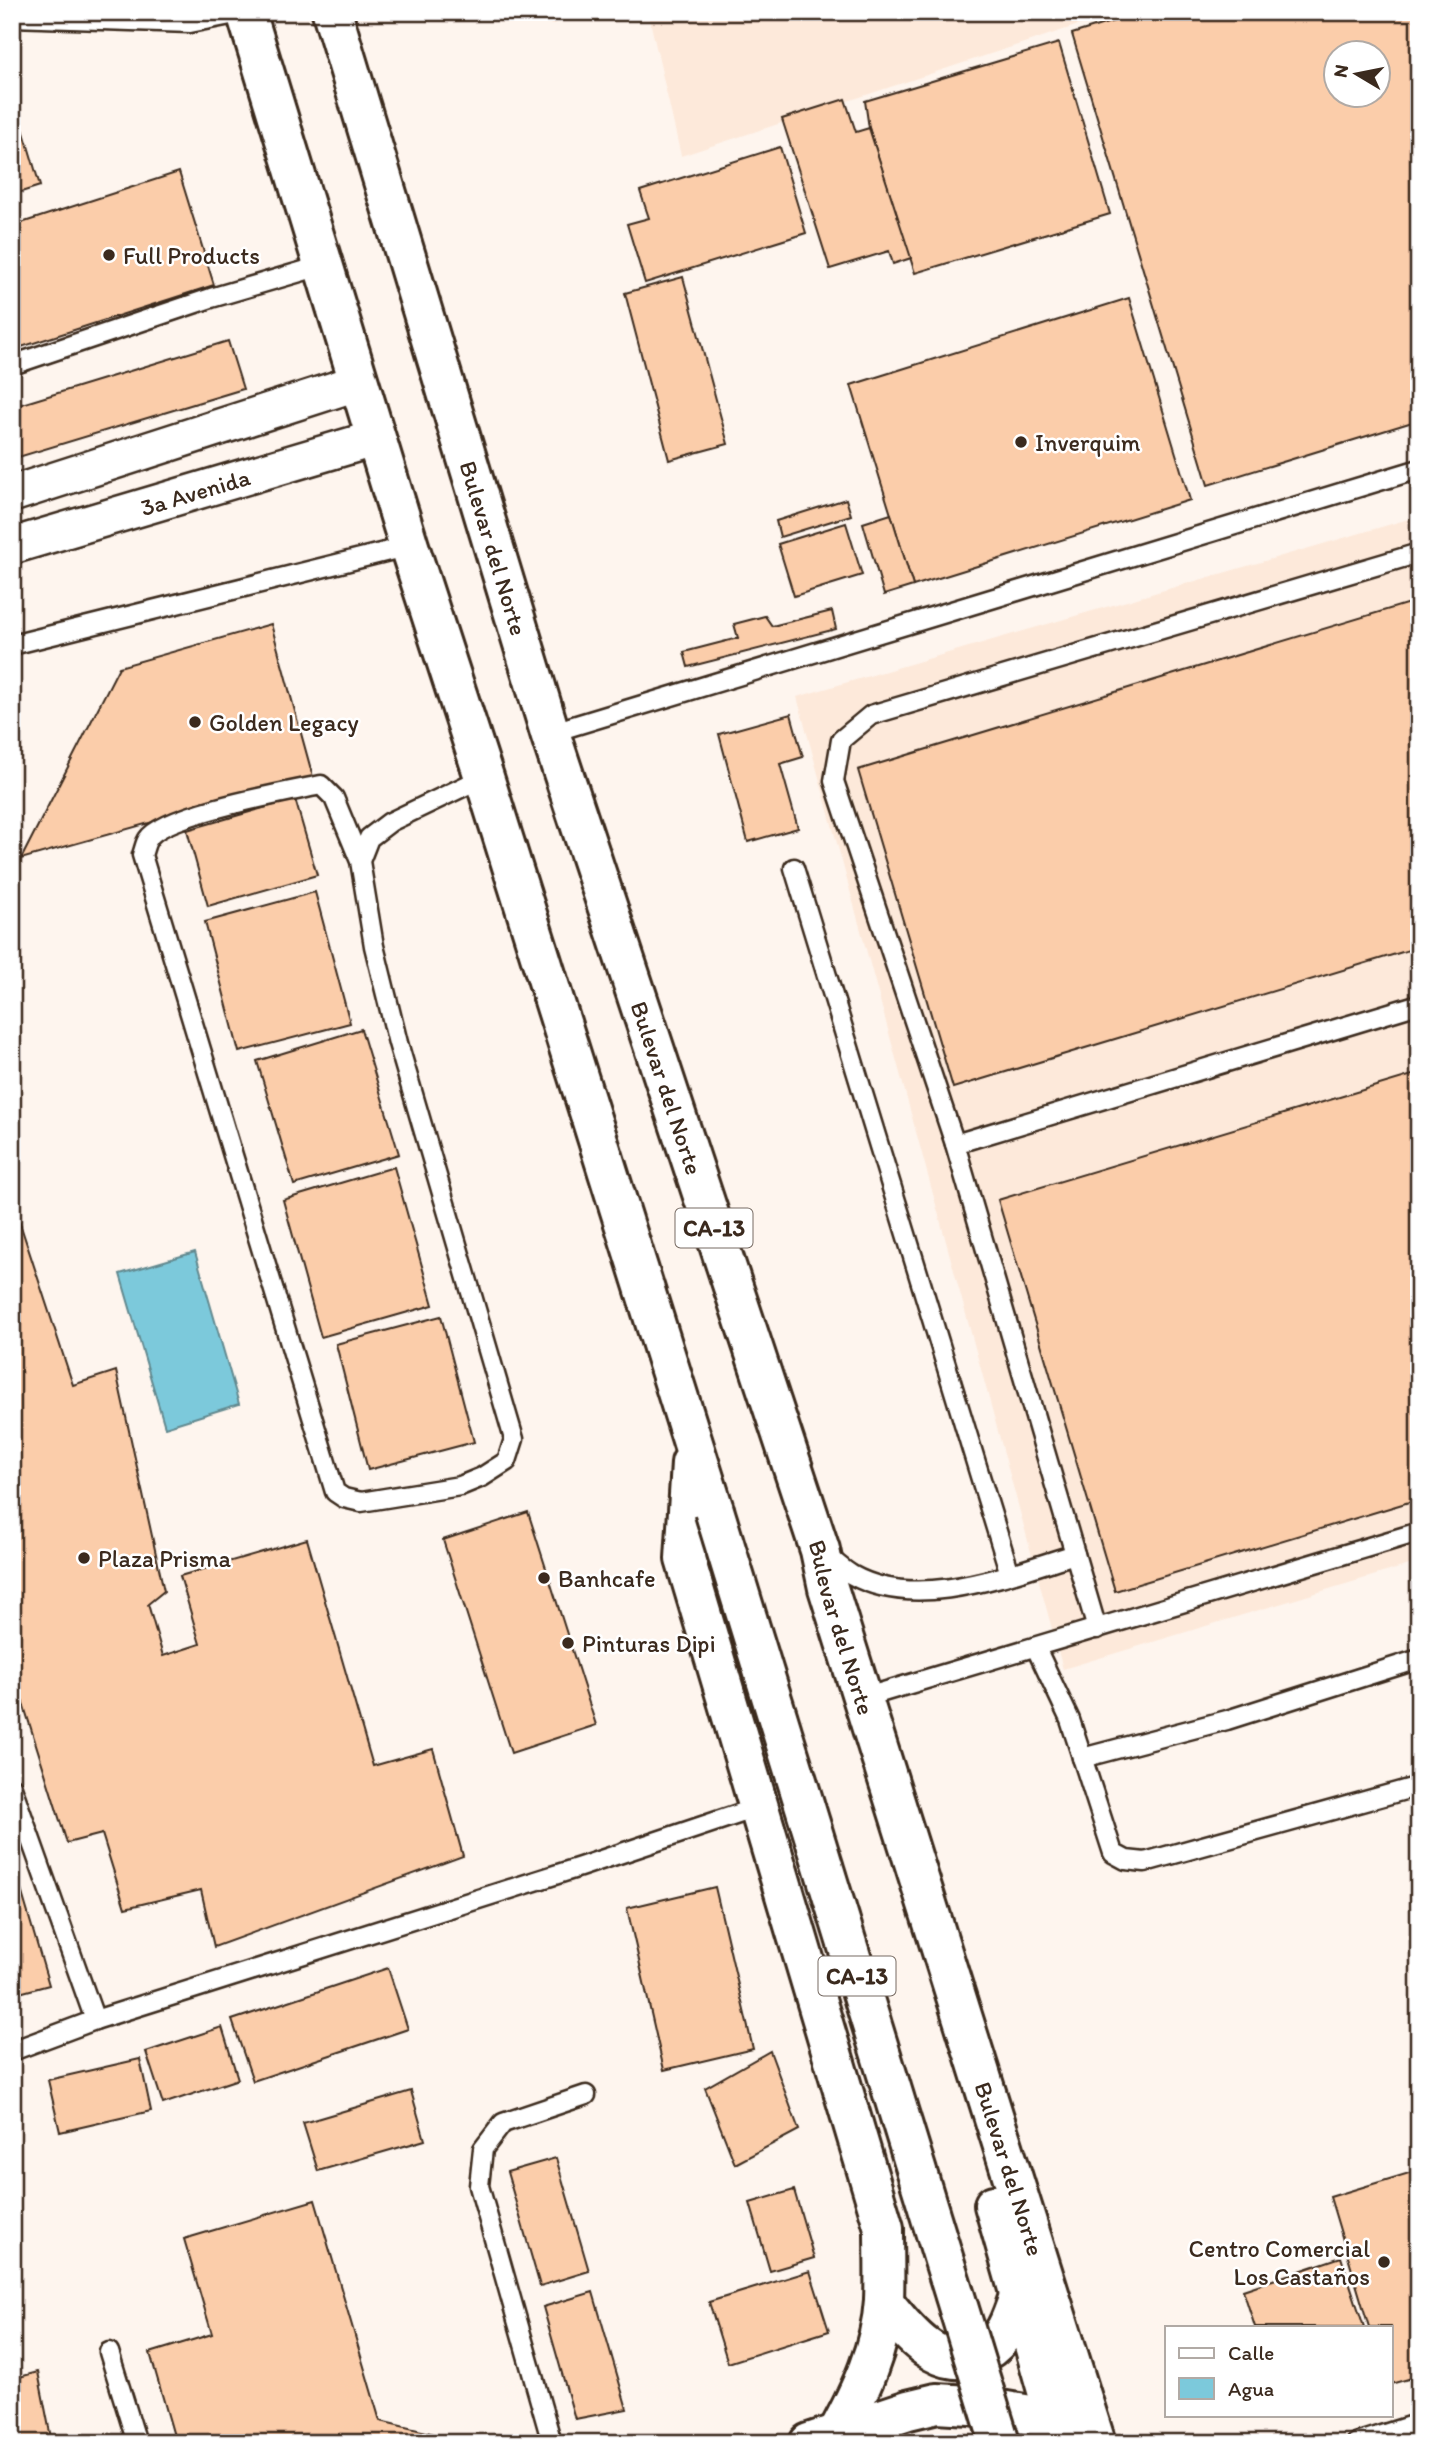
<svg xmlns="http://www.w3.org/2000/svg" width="1431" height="2455" font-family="Itim,sans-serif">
  <rect width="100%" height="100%" fill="#fef5ee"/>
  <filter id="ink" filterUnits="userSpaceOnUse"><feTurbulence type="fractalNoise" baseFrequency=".0143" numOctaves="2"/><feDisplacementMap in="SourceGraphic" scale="14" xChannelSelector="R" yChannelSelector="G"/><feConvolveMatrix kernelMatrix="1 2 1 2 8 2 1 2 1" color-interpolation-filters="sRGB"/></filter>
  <g filter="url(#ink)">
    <!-- built -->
    <g fill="#fde9da">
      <path d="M547,12H581L551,25Z"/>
      <path d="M648,12H1118L681,156Z"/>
      <path d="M1419,516V1562L1063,1669L797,697Z"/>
    </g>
    <!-- water -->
    <path fill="#7cc9db" stroke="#62898f" stroke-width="2" d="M195,1252L239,1404L165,1427L120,1274Z"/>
    <!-- building -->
    <g fill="#fbcdaa" stroke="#3b2a1e" stroke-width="2" fill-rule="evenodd">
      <path d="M1143,12H1419V420L1208,485L1072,34ZM1336,52H1378V94H1336Z"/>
      <path d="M1059,43L1110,214L915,273L869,128L865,101Z"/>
      <path d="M12,92L40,186L12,195Z"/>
      <path d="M845,99L856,132L869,128L911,258L893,264L889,251L830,269L782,119Z"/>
      <path d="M780,147L806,233L645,283L627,224L649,218L640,191Z"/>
      <path d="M179,172L214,285L12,350V226Z"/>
      <path d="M683,277L728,444L669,460L625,293Z"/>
      <path d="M1129,298L1190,500L913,586L851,385Z"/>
      <path d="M228,341L243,389L12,459V407Z"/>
      <path d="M846,499L851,515L780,537L776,521Z"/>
      <path d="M891,514L913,586L884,595L863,523Z"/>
      <path d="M846,523L862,575L794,596L778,544Z"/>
      <path d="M1419,600V947L953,1088L858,770Z"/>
      <path d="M832,611L836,629L688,667L684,652L738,638L734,624L765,616L772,626Z"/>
      <path d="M271,624L313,777L21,859L119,667Z"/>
      <path d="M791,714L803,757L780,764L798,828L748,842L719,734Z"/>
      <path d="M295,799L317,875L208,906L187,830Z"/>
      <path d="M315,892L350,1023L239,1052L205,922Z"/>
      <path d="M361,1029L399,1154L294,1185L257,1061Z"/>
      <path d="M1419,1073V1499L1115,1591L998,1200Z"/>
      <path d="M394,1167L433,1305L321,1337L283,1200Z"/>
      <path d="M12,1199L73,1385L116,1371L164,1591L148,1604L163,1656L200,1644L180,1576L307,1539L373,1766L433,1749L463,1856L214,1947L201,1890L125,1908L102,1834L67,1843L12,1668Z"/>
      <path d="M441,1316L474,1442L368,1470L336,1344Z"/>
      <path d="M528,1512L596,1725L511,1753L443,1540Z"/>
      <path d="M12,1859L49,1985L12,1995Z"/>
      <path d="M715,1887L753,2049L664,2070L627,1908Z"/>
      <path d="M388,1968L408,2029L253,2081L232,2020Z"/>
      <path d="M222,2027L238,2079L163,2104L146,2052Z"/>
      <path d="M770,2051L799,2130L735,2164L705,2088Z"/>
      <path d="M140,2059L151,2111L60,2132L48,2080Z"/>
      <path d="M411,2091L425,2140L318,2171L303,2123Z"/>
      <path d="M556,2158L589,2271L540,2286L507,2172Z"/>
      <path d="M1419,2170V2376L1391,2384V2327H1369L1330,2197Z"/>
      <path d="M794,2190L814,2258L770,2271L750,2203Z"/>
      <path d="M315,2200L380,2421L472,2443H176L150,2353L212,2334L184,2239Z"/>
      <path d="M1341,2257L1364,2327H1255L1243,2290Z"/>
      <path d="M810,2271L829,2331L728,2363L709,2302Z"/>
      <path d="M593,2292L627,2409L575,2419L543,2307Z"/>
      <path d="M38,2372L52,2443H12V2379Z"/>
    </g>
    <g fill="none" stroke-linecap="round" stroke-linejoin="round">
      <defs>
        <g id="service">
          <path d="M12,17L190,23L246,12"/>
          <path d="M12,365L211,298L324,265"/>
          <path d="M12,645L409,546"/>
          <path d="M550,733L1419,469"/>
          <path d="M360,861L334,798L321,785C288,792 163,814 148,839C145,843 144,850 142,855L335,1492L344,1498L361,1502L460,1486L482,1477L507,1461L514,1439L398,1043L374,946L360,861L369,838L390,822L484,777"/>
          <path d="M794,868L1010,1574"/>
          <path d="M955,1144L1419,1004"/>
          <path d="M826,1555C835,1562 843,1570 852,1575C918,1612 1009,1574 1075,1554"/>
          <path d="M1097,1629L955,1144L834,781L841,740L871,715L1419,553"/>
          <path d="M1036,1648L1070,1720L1113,1853L1126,1860L1145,1862L1419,1786"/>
          <path d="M863,1698L1419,1532"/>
          <path d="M1082,1758L1227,1720L1419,1659"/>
          <path d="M12,1787L95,2020"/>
          <path d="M12,2051L95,2020L580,1867L759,1807"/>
          <path d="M109,2352L137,2443"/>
          <path d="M552,2443L479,2186L483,2149L503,2123L586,2095"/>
          <path d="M1356,2443L1419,2423"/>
        </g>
        <g id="minor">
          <path d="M12,494L359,382"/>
          <path id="s1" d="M12,546L376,438"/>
        </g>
        <path id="tertiary" d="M809,2443L908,2410L937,2403L970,2405L1055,2419"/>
        <g id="trunk">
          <path d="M246,12L409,546L484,777L714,1510"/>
          <path id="s2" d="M332,12L550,733L820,1550L828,1588L1096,2443"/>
          <path d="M691,1463L685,1559L884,2228C884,2252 885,2276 884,2300C881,2348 860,2392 837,2434"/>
          <path d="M994,2205L1062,2443"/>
          <path d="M884,2302C907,2332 942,2377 984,2352C993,2347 1001,2338 1006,2329C1012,2318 1016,2305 1020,2293"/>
        </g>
      </defs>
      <!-- service casing -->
      <use href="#service" stroke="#3b2a1e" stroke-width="23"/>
      <!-- minor casing -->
      <use href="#minor" stroke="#3b2a1e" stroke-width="40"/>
      <!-- tertiary casing -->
      <use href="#tertiary" stroke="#3b2a1e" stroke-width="44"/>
      <!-- trunk casing -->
      <use href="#trunk" stroke="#3b2a1e" stroke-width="44"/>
      <!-- service -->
      <use href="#service" stroke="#fff" stroke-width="18"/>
      <!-- minor -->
      <use href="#minor" stroke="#fff" stroke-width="35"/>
      <!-- tertiary -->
      <use href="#tertiary" stroke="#fff" stroke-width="38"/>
      <!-- trunk -->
      <use href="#trunk" stroke="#fff" stroke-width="38"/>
      <defs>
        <path id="trunk-bridge" d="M714,1510L1000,2443"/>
      </defs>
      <!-- trunk-bridge casing -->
      <use href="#trunk-bridge" stroke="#3b2a1e" stroke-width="44" stroke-linecap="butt"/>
      <!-- trunk-bridge -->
      <use href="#trunk-bridge" stroke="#fff" stroke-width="38"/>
    </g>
  </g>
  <!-- markers -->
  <g fill="#3b2a1e" stroke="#fff" stroke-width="2.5">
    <circle cx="109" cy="255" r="7"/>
    <circle cx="1021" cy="442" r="7"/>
    <circle cx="195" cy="722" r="7"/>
    <circle cx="84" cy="1558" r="7"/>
    <circle cx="544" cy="1578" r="7"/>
    <circle cx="568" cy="1643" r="7"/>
    <circle cx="1384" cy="2262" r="7"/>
  </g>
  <g text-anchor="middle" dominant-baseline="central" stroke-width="5" stroke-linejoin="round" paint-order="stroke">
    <!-- shield labels -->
    <g fill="#fff" stroke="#766a62" stroke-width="2">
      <rect x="675.5" y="1208.5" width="77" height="39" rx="5"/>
      <rect x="818.5" y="1956.5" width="77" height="39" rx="5"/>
    </g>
    <g font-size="23" font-weight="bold" fill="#3b2a1e">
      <text x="714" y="1228">CA-13</text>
      <text x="857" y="1976">CA-13</text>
    </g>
    <!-- poi labels -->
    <g font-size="24" fill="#3b2a1e" stroke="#fff" text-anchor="start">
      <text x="123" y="255">Full Products</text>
      <text x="1035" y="442">Inverquim</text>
      <text x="209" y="722">Golden Legacy</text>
      <text x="98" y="1558">Plaza Prisma</text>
      <text x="558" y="1578">Banhcafe</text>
      <text x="582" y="1643">Pinturas Dipi</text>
      <text x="1370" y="2248" text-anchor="end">Centro Comercial<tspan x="1370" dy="28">Los Castaños</tspan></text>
    </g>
    <!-- street labels -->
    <g font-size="24" fill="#3b2a1e" stroke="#fff">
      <text stroke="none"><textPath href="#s1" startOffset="191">3a Avenida</textPath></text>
      <text stroke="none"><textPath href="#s2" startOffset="560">Bulevar del Norte</textPath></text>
      <text stroke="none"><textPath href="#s2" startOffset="1127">Bulevar del Norte</textPath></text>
      <text stroke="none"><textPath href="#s2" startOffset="1694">Bulevar del Norte</textPath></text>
      <text stroke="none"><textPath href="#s2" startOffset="2261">Bulevar del Norte</textPath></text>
    </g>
  </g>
  <!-- margin -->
  <rect width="1431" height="2455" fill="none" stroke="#fff" stroke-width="42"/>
  <rect x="21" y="21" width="1389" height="2413" fill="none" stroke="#3b2a1e" stroke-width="2.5" filter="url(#ink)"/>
  <!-- legend -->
  <rect x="1165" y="2326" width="228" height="91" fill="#ffffff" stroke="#b1aaa5" stroke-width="2"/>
  <rect x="1179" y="2348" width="35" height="10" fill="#ffffff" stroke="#b1aaa5" stroke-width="2"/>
  <text x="1228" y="2360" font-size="21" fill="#3b2a1e">Calle</text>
  <rect x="1179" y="2378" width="35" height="21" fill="#7cc9db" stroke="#b1aaa5" stroke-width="2"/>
  <text x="1228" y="2396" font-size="21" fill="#3b2a1e">Agua</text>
  <!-- north arrow -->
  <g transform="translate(1357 74) rotate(280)"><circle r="33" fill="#ffffff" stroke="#b1aaa5" stroke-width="2"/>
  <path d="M0-5L12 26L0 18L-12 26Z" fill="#3b2a1e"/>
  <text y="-10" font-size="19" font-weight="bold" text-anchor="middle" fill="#3b2a1e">N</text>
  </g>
</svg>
